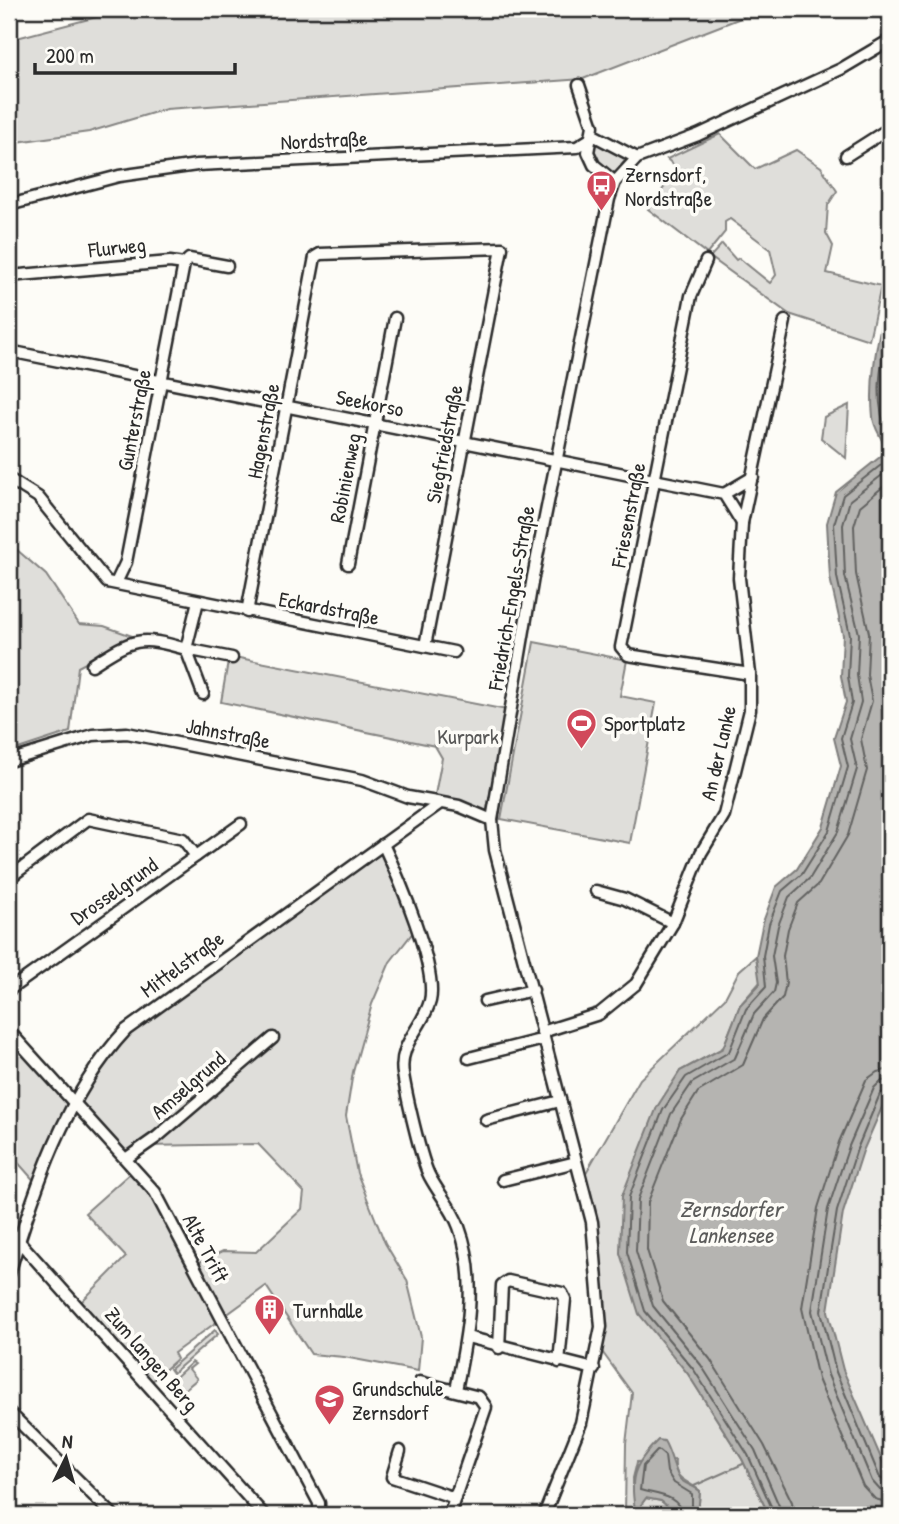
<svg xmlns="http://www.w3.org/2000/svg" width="899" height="1524" font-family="'Patrick Hand',sans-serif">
  <rect width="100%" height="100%" fill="#fdfcf7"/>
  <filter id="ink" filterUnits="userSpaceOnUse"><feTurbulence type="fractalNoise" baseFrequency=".0143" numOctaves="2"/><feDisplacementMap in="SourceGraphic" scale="14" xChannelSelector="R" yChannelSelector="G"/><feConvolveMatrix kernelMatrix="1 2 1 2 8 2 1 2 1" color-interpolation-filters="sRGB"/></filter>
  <g filter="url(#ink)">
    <!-- built -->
    <path fill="#edece8" d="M890,1089V1479L843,1370L828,1311L843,1213L863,1151Z"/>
    <!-- green -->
    <g fill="#dfdeda" stroke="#858482" stroke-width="2" fill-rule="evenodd">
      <path d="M127,9H764L583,79L166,109L89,132L9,143V40Z"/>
      <path d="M720,134L755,169L796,150L821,167L837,191L828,205L826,233L833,246L827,273L881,286L869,340L789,314L710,257L722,244L736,260L739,258L770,283L776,275L770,249L730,219L725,222V232L707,254L648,209L678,169L667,159Z"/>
      <path d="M595,139L627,156L617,172L610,174L598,163L592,146Z"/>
      <path d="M849,405L846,458L821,438L824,417Z"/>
      <path d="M9,543L46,575L79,624L104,626L135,637L78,667L70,732L9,752Z"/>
      <path d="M534,642L627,660L620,696L656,703L630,843L501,819Z"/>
      <path d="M229,656L507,710L486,814L434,800L442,758L435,746L221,702Z"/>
      <path d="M382,848L414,931L390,962L372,1004L353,1072L346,1116L357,1173L385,1243L407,1280L421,1337L418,1371L344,1357L311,1354L266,1286L174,1353L177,1359L150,1383L78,1305L126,1257L85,1213L129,1174L80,1103L104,1058L127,1033ZM258,1144L304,1192L302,1209L256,1252L223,1251L196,1264L129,1158L145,1146Z"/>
      <path d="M756,956L761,981L740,1005L723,1048L680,1071L688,1374L742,1459L769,1515H698L700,1491C688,1480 673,1480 675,1460L637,1462L633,1478L636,1515H625L626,1444L632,1393L600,1349L584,1176L640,1079L725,998L739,971Z"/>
      <path d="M9,1033L69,1104L37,1184L15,1159L9,1163Z"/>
      <path d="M215,1330L218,1334L173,1373L170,1369Z"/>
      <path d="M192,1362L195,1364L189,1369L197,1379L178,1395L168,1384Z"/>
      <path d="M646,1498L661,1501L678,1515H644L641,1505Z"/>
    </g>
    <!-- water -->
    <g fill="#b5b4b1" stroke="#7e7d7b" stroke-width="2">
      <path d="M890,280V1089L863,1151L843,1213L828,1311L843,1370L890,1479V1515H769L742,1459L688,1374L639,1314L620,1253L622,1196L657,1107L680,1071L723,1048L740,1005L760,984L756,956L763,922L776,887L797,869L823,827L841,766L834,738L846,702L841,676L843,635L830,578L827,523L836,492L885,453C885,439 874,431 873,417C868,371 882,324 890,280Z"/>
      <path d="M658,1440L664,1441C671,1452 675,1474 680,1479C685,1484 694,1486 700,1491L698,1515H678L661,1501L646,1498L641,1505L644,1515H636C629,1479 632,1466 658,1440Z"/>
    </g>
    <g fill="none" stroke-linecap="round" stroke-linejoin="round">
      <!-- shore -->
      <g stroke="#626261" stroke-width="2">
        <path d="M890,317C883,358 870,400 890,438"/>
        <path d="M890,1069L877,1072L866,1080L839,1142L818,1208L802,1308L818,1379L863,1486L875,1499L890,1503"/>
        <path d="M890,1080L881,1081L874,1088L849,1146L828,1209L812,1311L828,1375L872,1481L880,1490L890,1492"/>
        <path d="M890,1089L880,1094L857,1149L837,1211L821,1311L836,1372L880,1478L890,1483"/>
        <path d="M682,1515C679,1494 655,1495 640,1490L643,1466L658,1450L665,1456L667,1472L674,1483L692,1494V1515"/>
        <path d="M775,1515L748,1455L694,1370L645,1311L627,1252L629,1197L663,1110L686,1077L729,1052L746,1009L766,987L763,956L769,924L782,891L802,874L829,831L848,767L841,738L852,703L848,676L850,635L837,577L834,524L843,495L890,458"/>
        <path d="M783,1515L755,1450L701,1365L653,1306L636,1251L638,1199L671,1114L692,1083L735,1058L754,1014L774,992L776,983L772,956L778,926L789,897L810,878L838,832L857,769L850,739L861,702L857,675L859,634L845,576L843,525L850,500L890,469"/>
        <path d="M794,1515L792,1502L764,1445L710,1359L663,1301L647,1250L648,1202L681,1119L698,1092L743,1065L763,1019L783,997L786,983L783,956L788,929L798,903L819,884L848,835L867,770L861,739L872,701L867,675L869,633L856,574L854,526L860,506L890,481"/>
      </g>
      <!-- stream -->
      <path stroke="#7e7d7b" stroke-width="2" d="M694,1486L743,1464"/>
      <defs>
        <g id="minor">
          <path d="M579,85L593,126L588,152L594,165L615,182"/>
          <path d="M846,156L890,128"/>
          <path d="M9,205L119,176L197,165L577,147L595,136L637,158"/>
          <path d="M706,261L691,296L621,647L628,655L750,674"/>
          <path d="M9,276L170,262L184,264L189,259L227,266"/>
          <path d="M9,351L724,494L742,523"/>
          <path d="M9,479L38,497L107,582L454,652"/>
          <path d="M724,494L753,477"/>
          <path d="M348,564L395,318"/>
          <path d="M116,583L126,562L184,264"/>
          <path d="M198,601L186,649L232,658"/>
          <path d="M247,612L315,257L320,254L502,248L425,646"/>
          <path d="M92,665C133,639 138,635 186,649L203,694"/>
          <path d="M9,761L93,735L127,733L362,780L408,797L459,806L492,820"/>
          <path d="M383,844C398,876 438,968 430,1001C423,1028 398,1043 403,1074C406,1093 421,1161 430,1177C439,1194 452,1208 459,1227C479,1280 467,1337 456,1390"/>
          <path d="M9,878L88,819L183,839L196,856"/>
          <path d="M596,891L625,899L673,923"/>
          <path d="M9,990L241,824"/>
          <path d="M485,1001L533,990"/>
          <path d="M9,1031L155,1192L319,1503V1515"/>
          <path d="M542,1032L599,1014L636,984L673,923L701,853L724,815L750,710V674L739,578L742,523L785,321"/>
          <path d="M469,1058L544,1039"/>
          <path d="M486,1120L560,1101"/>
          <path d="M127,1158L157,1137L273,1038"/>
          <path d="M503,1180L576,1162"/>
          <path d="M9,1230L264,1515"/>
          <path d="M9,1274C34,1190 65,1095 126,1030L439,804"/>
          <path d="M467,1337L594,1369"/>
          <path d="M499,1348L502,1285L508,1281L562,1293L565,1299L559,1362"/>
          <path d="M420,1382L479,1397L486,1407L449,1515"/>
          <path d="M9,1412L113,1515"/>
          <path d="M400,1451L392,1477L455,1498"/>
          <path d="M544,1515L581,1423L601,1327L592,1222L495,850L492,820L533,577L609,199L615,182L637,158L698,135L841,69L890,40"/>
        </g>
      </defs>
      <!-- minor casing -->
      <use href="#minor" stroke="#2b2b2b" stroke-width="15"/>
      <!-- minor -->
      <use href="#minor" stroke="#fdfcf7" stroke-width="10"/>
    </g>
  </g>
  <!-- icons -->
  <defs>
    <symbol id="bus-pin" viewBox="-11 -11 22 30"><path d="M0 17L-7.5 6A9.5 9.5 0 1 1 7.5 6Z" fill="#d1495b" stroke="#fdfcf7"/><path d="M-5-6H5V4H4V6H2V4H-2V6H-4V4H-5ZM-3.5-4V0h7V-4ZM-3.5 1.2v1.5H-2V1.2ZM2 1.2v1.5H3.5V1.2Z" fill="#fff"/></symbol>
    <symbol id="stadium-pin" viewBox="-11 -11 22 30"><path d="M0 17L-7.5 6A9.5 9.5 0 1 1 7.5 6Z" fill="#d1495b" stroke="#fdfcf7"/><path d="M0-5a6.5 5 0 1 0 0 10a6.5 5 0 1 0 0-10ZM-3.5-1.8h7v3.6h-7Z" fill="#fff"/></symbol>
    <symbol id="building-pin" viewBox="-11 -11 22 30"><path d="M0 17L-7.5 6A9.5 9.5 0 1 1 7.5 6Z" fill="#d1495b" stroke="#fdfcf7"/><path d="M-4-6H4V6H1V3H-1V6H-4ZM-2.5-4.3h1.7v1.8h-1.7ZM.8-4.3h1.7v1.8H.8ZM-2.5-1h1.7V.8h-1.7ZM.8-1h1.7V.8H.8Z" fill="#fff"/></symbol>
    <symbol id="school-pin" viewBox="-11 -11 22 30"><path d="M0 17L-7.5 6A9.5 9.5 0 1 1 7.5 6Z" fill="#d1495b" stroke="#fdfcf7"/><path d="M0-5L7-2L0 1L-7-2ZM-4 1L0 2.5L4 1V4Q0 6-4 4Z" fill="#fff"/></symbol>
  </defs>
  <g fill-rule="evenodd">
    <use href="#bus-pin" x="584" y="168" width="35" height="47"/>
    <use href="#stadium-pin" x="564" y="706" width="35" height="47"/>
    <use href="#building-pin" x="252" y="1292" width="35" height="47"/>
    <use href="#school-pin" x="312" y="1382" width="35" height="47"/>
  </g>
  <g text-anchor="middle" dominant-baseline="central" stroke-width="7" stroke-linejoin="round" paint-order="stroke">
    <!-- street labels -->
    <g font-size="21" fill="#2b2b2b" stroke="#fdfcf7">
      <text transform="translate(324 140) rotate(-3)">Nordstraße</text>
      <text transform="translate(117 247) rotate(-6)">Flurweg</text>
      <text transform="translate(370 403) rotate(11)">Seekorso</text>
      <text transform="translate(134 420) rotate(-79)">Gunterstraße</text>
      <text transform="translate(263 431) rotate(-79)">Hagenstraße</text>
      <text transform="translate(444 444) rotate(-79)">Siegfriedstraße</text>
      <text transform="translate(345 478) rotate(-79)">Robinienweg</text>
      <text transform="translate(628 515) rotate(-79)">Friesenstraße</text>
      <text transform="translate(511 598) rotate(-80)">Friedrich-Engels-Straße</text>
      <text transform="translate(329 608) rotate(11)">Eckardstraße</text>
      <text transform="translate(228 733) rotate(11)">Jahnstraße</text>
      <text transform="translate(718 753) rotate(-77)">An der Lanke</text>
      <text transform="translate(114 891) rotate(-35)">Drosselgrund</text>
      <text transform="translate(182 964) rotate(-36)">Mittelstraße</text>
      <text transform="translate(188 1085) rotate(-41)">Amselgrund</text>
      <text transform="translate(206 1248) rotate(62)">Alte Trift</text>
      <text transform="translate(152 1359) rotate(49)">Zum langen Berg</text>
    </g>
    <!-- poi labels -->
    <g font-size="21" fill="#2b2b2b" stroke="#fdfcf7" text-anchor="start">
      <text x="625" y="174">Zernsdorf,<tspan x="625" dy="24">Nordstraße</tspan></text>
      <text x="604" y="723">Sportplatz</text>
      <text x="293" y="1310">Turnhalle</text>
      <text x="352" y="1388">Grundschule<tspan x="352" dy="24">Zernsdorf</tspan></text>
    </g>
    <!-- park labels -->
    <g font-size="21" fill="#585857" stroke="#fdfcf7">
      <text x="468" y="736">Kurpark</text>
    </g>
    <!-- water labels -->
    <g font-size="23" font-style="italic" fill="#5b5b5a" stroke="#fdfcf7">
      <text x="731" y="1208">Zernsdorfer<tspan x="731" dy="26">Lankensee</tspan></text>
    </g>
  </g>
  <!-- margin -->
  <rect width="899" height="1524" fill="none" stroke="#fdfcf7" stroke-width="35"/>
  <rect x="18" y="18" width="864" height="1489" fill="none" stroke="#2b2b2b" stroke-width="2.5" filter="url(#ink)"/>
  <!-- north arrow -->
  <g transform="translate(66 1458) rotate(5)" stroke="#fdfcf7" stroke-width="5" paint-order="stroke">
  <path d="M0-5L12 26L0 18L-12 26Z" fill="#2b2b2b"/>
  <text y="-10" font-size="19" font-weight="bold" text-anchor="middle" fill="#2b2b2b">N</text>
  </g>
  <!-- scale -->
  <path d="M35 63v10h200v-10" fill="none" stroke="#2b2b2b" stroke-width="3.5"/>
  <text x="46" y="63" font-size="21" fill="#2b2b2b" stroke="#fdfcf7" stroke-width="5" paint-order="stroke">200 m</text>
</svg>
